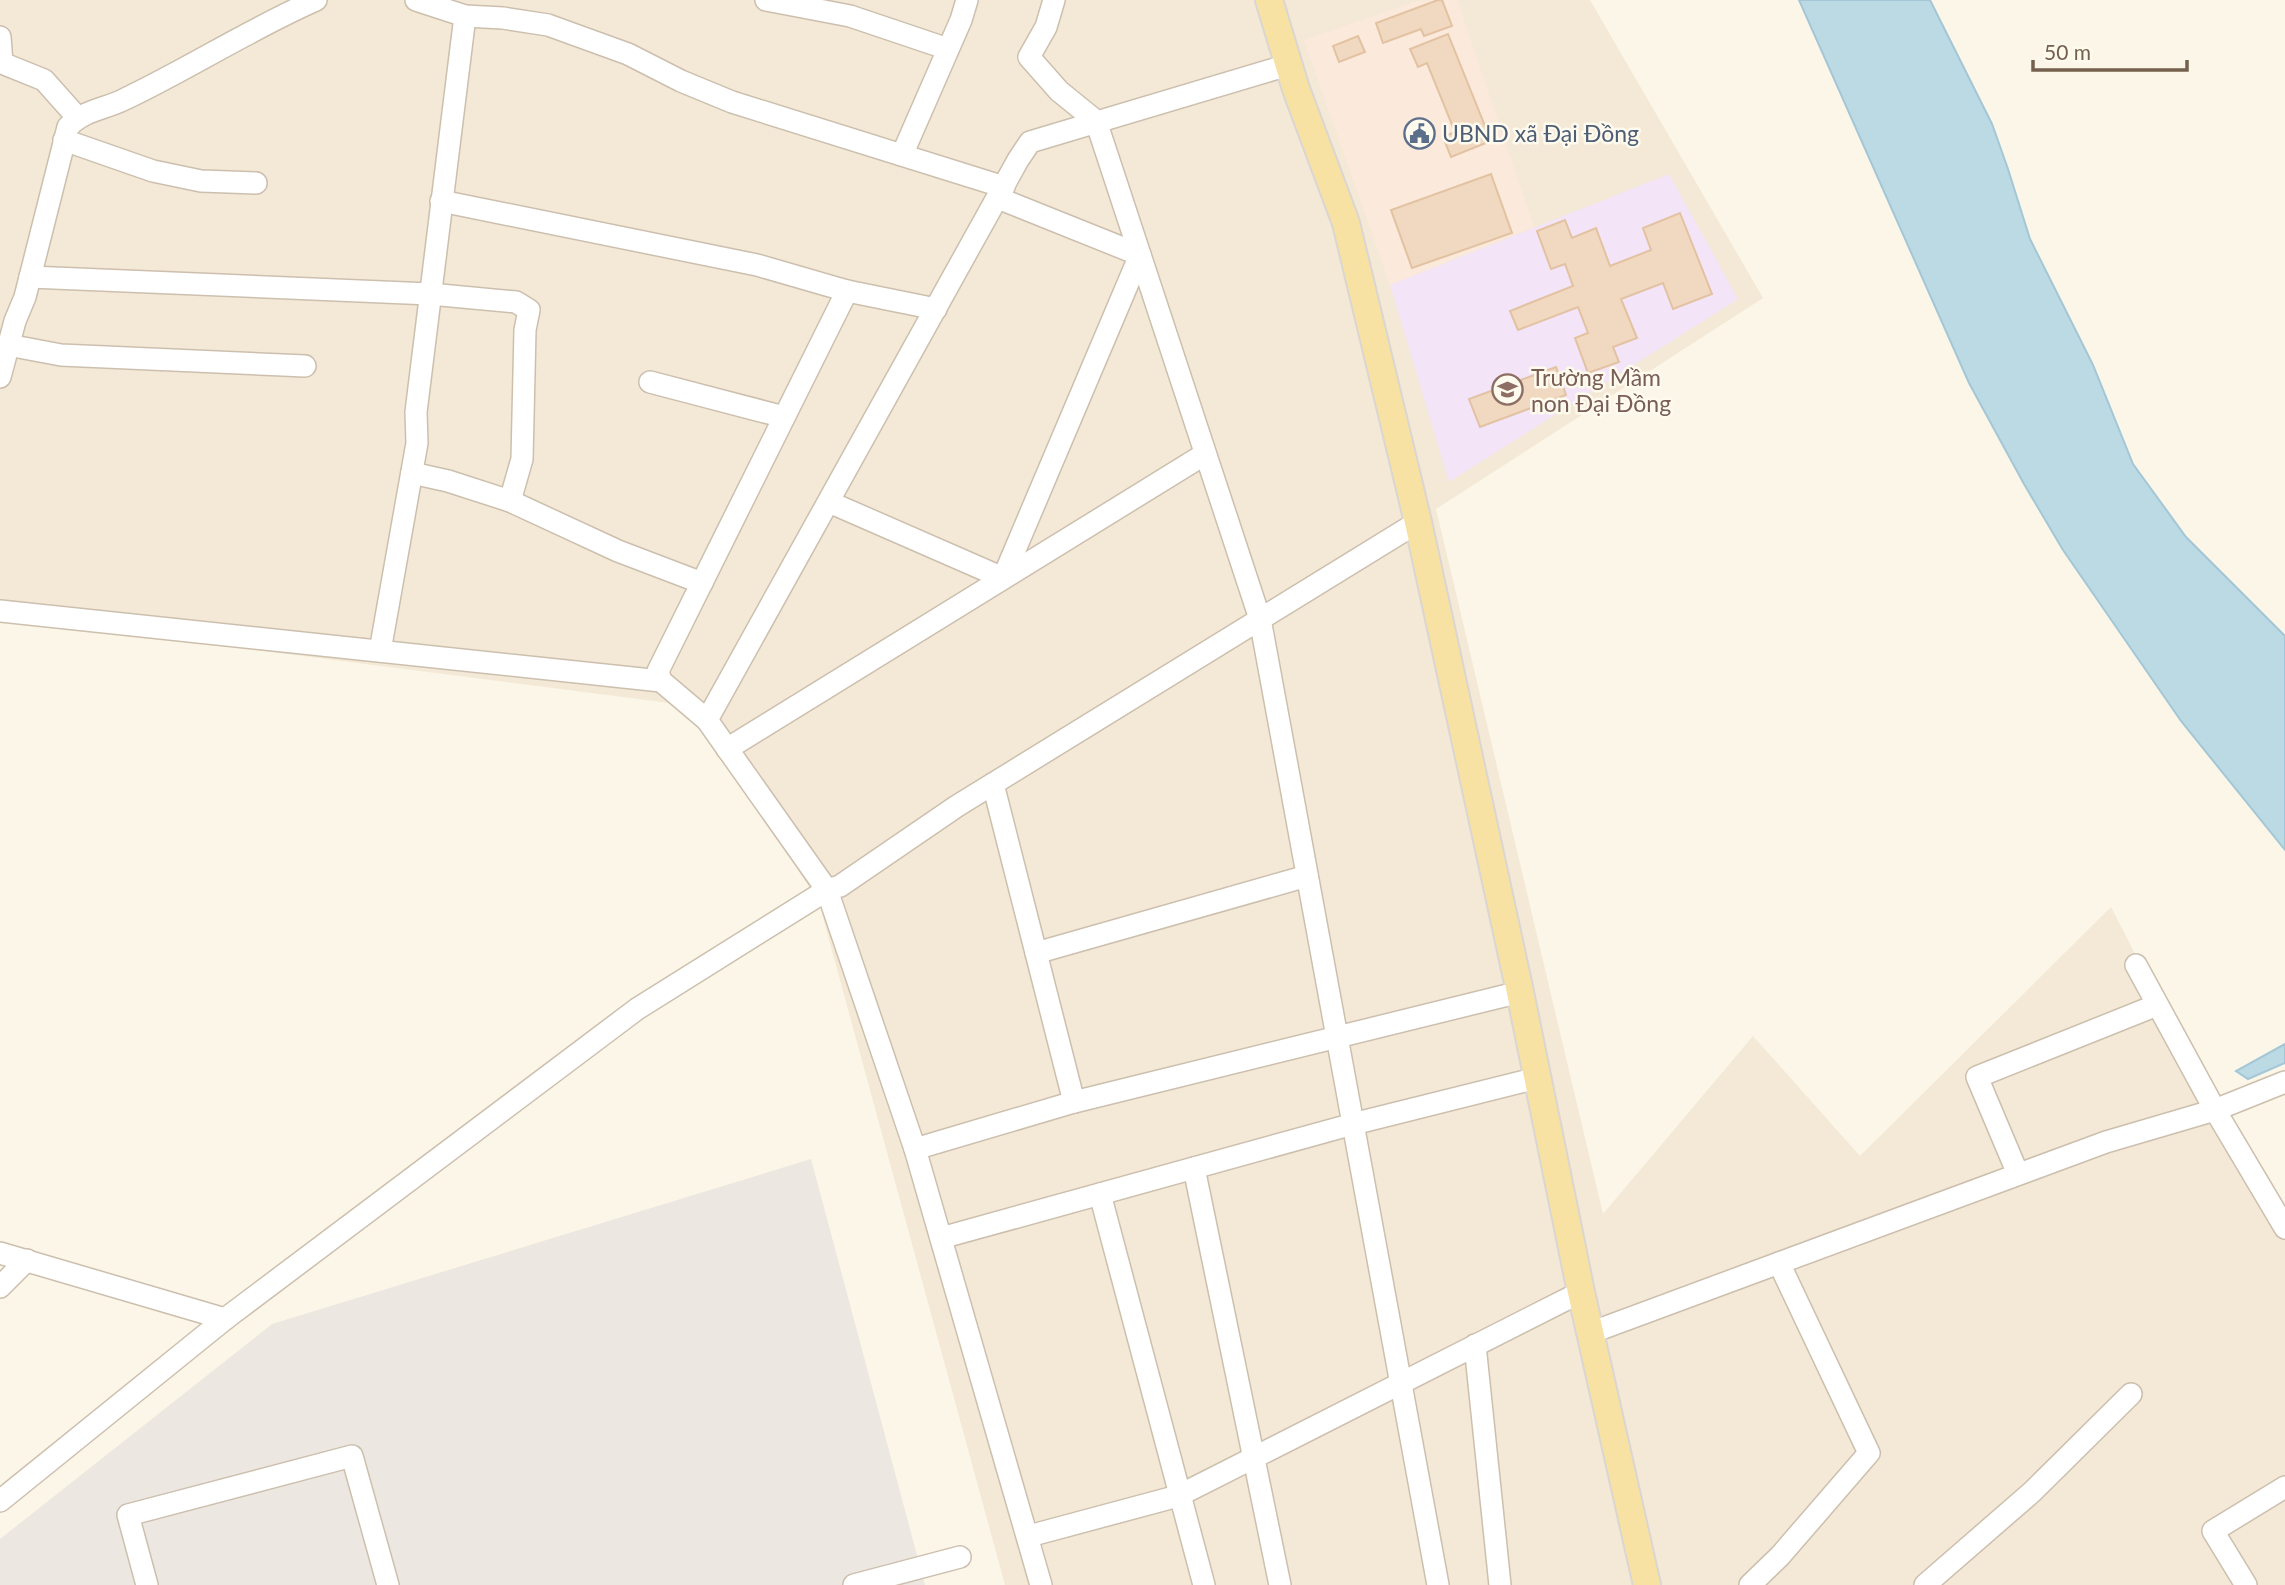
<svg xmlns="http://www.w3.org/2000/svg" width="2285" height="1585" font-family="Lato,sans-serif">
  <rect width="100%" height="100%" fill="#fbf6e7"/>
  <!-- residential -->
  <path fill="#f3e9d6" d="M0,0H1590L1763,298L1436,509L1603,1214L1753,1036L1860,1156L2111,907L2215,1110L2285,1229V1585H1005L819,903L744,785L685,705L0,617Z"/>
  <!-- commercial -->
  <path fill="#fbe9dc" d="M1420,0H1457L1534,227L1390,285L1304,40Z"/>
  <!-- industrial -->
  <path fill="#ece8e1" d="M811,1159L925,1585H0V1539L272,1324Z"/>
  <!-- education -->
  <path fill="#f3e4f8" d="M1669,174L1738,299L1449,482L1390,285Z"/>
  <!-- water -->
  <g fill="#bcdae4" stroke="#a3c7d6" stroke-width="2">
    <path d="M1799,0H1930L1992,124L2008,169L2030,239L2093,365L2133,464L2186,537L2285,636V850L2181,721L2063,550L2024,484L1969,383Z"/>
    <path d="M2285,1044V1063L2248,1079L2236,1071Z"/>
  </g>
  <!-- building -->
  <g fill="#f0d9c0" stroke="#e2c2a1" stroke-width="2">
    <path d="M1438,0H1442L1452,26L1424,36L1421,29L1383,43L1376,23Z"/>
    <path d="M1448,34L1491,141L1451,157L1443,137L1455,132L1427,63L1418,67L1410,49Z"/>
    <path d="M1358,36L1365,52L1339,62L1333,46Z"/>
    <path d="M1491,174L1512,233L1412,268L1391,210Z"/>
    <path d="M1680,213L1712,294L1673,309L1663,283L1621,299L1637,338L1613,347L1619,362L1588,373L1575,338L1588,333L1578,307L1518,330L1510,311L1573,286L1565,264L1551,269L1537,231L1565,220L1572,238L1596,228L1610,266L1651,250L1643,228Z"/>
    <path d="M1556,367L1566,395L1480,427L1469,399Z"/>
  </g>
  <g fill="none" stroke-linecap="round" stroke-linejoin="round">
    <defs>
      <g id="minor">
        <path d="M416,0L465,16L503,18L548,25L628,54L681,81L732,102L1004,187"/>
        <path d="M766,0L850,16L948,49"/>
        <path d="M1054,0L1046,27L1029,57L1059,91L1096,121L1260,619L1438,1585"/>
        <path d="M0,37L2,63L44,80L77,117"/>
        <path d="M64,140L153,171L201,181L256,183"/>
        <path d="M902,155L961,20L967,0"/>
        <path d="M441,201L757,265L847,291L936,309"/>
        <path d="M30,277L430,294L516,302L529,310L525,330L522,459L510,501"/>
        <path d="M8,345L61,355L305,366"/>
        <path d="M0,377L15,321L25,297L68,127C83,110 106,109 125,99C190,68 250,29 316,0"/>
        <path d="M650,382L784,417"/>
        <path d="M412,473L448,481L510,501L618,551L702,583"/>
        <path d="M829,502L1003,578L1140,255L998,198"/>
        <path d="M0,611L661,681L707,720L827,890L637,1009L225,1319L0,1501"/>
        <path d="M380,651L417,443L416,412L465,16"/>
        <path d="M661,681L658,671L847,291"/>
        <path d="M707,720L1018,160L1030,142L1288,65"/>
        <path d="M727,749L1205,454"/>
        <path d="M993,784L1074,1102"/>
        <path d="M1036,953L1307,876"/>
        <path d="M2136,965L2215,1110L2285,1228"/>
        <path d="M915,1149L1074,1102L1520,992"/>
        <path d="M1194,1168L1280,1585"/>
        <path d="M2018,1174L1977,1077L2157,1005"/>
        <path d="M1100,1194L1204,1585"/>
        <path d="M941,1238L1353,1124L1537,1078"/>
        <path d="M0,1253L225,1319"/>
        <path d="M0,1287L27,1260"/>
        <path d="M1590,1333L2106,1142L2215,1110L2285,1082"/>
        <path d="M1475,1345L1500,1585"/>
        <path d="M1029,1536L1178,1496L1581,1292"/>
        <path d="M147,1585L128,1515L352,1456L388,1585"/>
        <path d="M854,1585L960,1557"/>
        <path d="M1041,1585L915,1149L827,890L840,886L957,806L1418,522"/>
        <path d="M1750,1585L1780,1556L1869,1453L1779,1263"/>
        <path d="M1925,1585L2032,1492L2131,1394"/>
        <path d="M2246,1585L2213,1531L2285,1487"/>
      </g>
      <path id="major" d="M1269,0L1296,89L1346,223L1418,522L1520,992L1581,1292L1647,1585"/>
    </defs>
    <!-- minor casing -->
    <use href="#minor" stroke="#cdbfae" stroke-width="24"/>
    <!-- major casing -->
    <use href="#major" stroke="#dbd6d1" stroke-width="30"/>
    <!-- minor -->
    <use href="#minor" stroke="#fff" stroke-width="21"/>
    <!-- major -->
    <use href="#major" stroke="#f7e2a3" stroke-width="26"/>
  </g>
  <!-- icons -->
  <defs>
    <symbol id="civic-ring" viewBox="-11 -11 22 22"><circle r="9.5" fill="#fefaee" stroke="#5c6f8a" stroke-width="1.5"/><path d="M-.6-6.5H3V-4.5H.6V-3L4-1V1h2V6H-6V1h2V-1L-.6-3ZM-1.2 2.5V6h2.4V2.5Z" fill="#5c6f8a"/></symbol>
    <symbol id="school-ring" viewBox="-11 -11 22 22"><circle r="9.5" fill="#fefaee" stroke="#8d6e63" stroke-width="1.5"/><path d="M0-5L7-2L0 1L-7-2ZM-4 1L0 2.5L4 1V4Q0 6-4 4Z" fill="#8d6e63"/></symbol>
  </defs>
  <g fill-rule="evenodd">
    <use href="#civic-ring" x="1402" y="116" width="35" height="35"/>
    <use href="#school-ring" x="1490" y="372" width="35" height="35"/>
  </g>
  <g text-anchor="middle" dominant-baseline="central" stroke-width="5" stroke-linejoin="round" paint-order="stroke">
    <!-- service labels -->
    <g font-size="23" fill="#4e5e75" stroke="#fefaee" text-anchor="start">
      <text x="1442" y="133">UBND xã Đại Đồng</text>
    </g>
    <!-- education labels -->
    <g font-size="23" fill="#785e54" stroke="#fefaee" text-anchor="start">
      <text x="1531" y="377">Trường Mầm<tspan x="1531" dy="26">non Đại Đồng</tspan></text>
    </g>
  </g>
  <!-- scale -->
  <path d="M2033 60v10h154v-10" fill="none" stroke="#74604d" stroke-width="3.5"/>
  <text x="2044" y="60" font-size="21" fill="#74604d" stroke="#fefaee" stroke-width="5" paint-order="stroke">50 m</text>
</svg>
